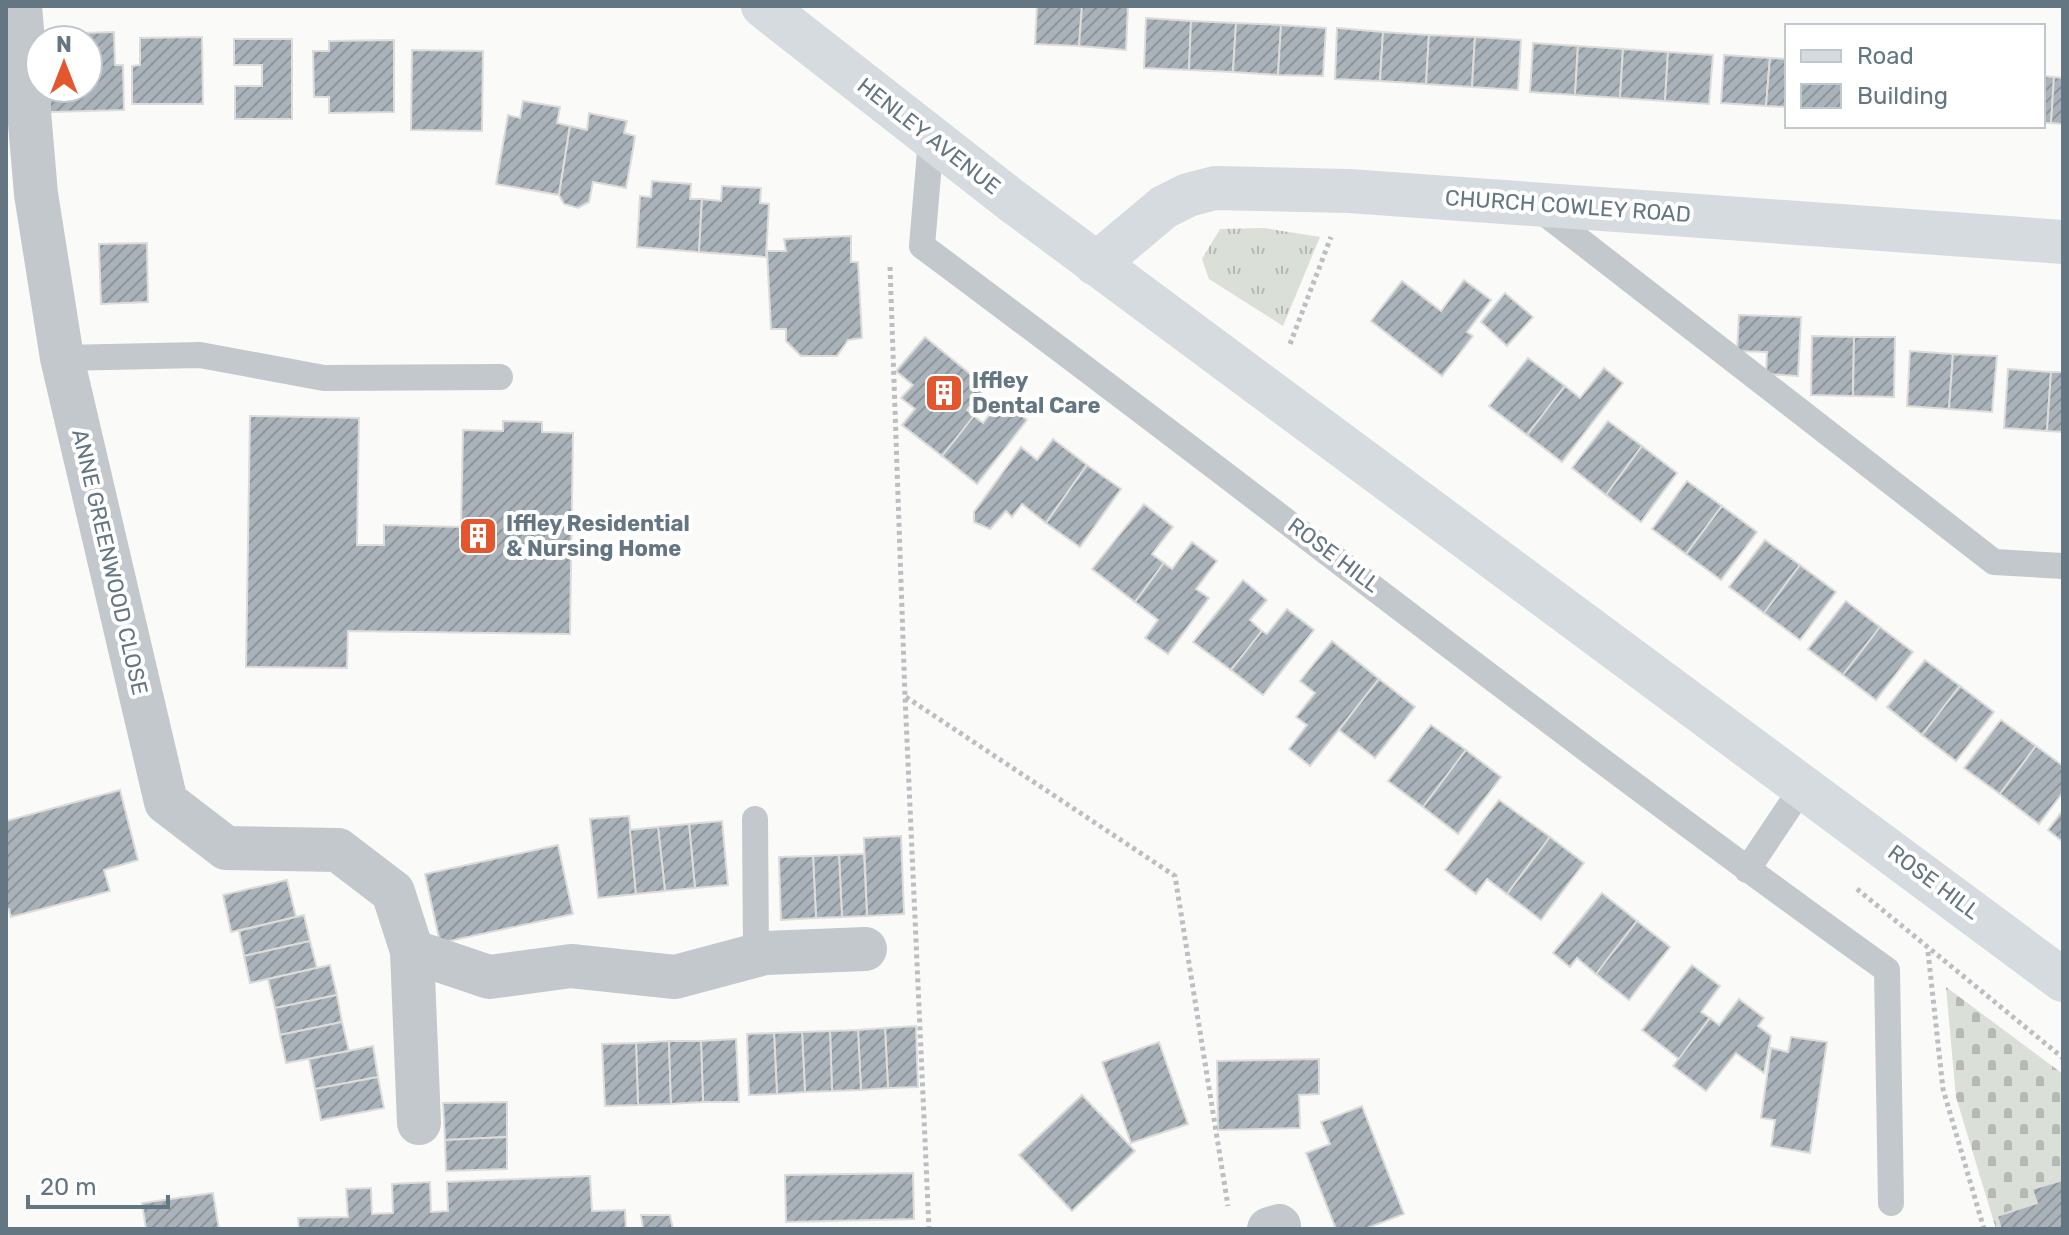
<svg xmlns="http://www.w3.org/2000/svg" width="2069" height="1235" font-family="Rubik,sans-serif">
  <defs>
    <pattern id="grass-tufts" width="24" height="20" patternUnits="userSpaceOnUse" patternTransform="scale(2)"><rect width="24" height="20" fill="#dadfd7"/><path d="M3 7l-1-3M5 7V3M7 7l1-3M15 17l-1-3M17 17v-4M19 17l1-3" fill="none" stroke="#b4b9b4"/></pattern>
    <pattern id="cemetery-stones" width="16" height="16" patternUnits="userSpaceOnUse" patternTransform="scale(2)"><rect width="16" height="16" fill="#dadfd7"/><path d="M2 7V4a2 2 0 0 1 4 0v3zM10 15v-3a2 2 0 0 1 4 0v3z" fill="#b4b9b4"/></pattern>
    <pattern id="building-hatch" width="6" height="6" patternUnits="userSpaceOnUse" patternTransform="scale(2)"><rect width="6" height="6" fill="#aab3b9"/><path d="M-1 1l2-2M0 6l6-6M5 7l2-2" fill="none" stroke="#8e969c"/></pattern>
  </defs>
  <rect width="100%" height="100%" fill="#fafaf8"/>
  <!-- grass -->
  <path fill="url(#grass-tufts)" d="M1264,228L1320,237L1283,326L1209,279L1202,259L1220,229Z"/>
  <!-- cemetery -->
  <path fill="url(#cemetery-stones)" d="M1946,987L2063,1074V1229H1996L1956,1097Z"/>
  <!-- building -->
  <g fill="url(#building-hatch)" stroke="#dcdcda" stroke-width="2">
    <path d="M1037,6H1082L1079,46L1035,44Z"/>
    <path d="M1082,6H1128L1126,50L1079,46Z"/>
    <path d="M1146,18L1191,21L1189,70L1144,68Z"/>
    <path d="M1191,21L1236,23L1233,72L1189,70Z"/>
    <path d="M1236,23L1281,25L1278,75L1233,72Z"/>
    <path d="M1281,25L1326,28L1323,76L1278,75Z"/>
    <path d="M1337,28L1383,32L1380,81L1335,79Z"/>
    <path d="M114,32L115,65H123L124,110L50,112L49,90H31L40,88H88V40H49L48,34Z"/>
    <path d="M1383,32L1429,35L1426,84L1380,81Z"/>
    <path d="M1429,35L1475,37L1472,87L1426,84Z"/>
    <path d="M202,37L203,104H132V66L140,65V38Z"/>
    <path d="M1475,37L1521,40L1518,90L1472,87Z"/>
    <path d="M234,39H292V119H235V86H262V65H234Z"/>
    <path d="M394,40V112L329,113V97H314L313,51H329V41Z"/>
    <path d="M1533,43L1578,46L1575,95L1530,92Z"/>
    <path d="M1578,46L1623,49L1620,98L1575,95Z"/>
    <path d="M1623,49L1668,52L1665,101L1620,98Z"/>
    <path d="M412,50L483,51L482,131L411,130Z"/>
    <path d="M1668,52L1713,55L1709,104L1665,101Z"/>
    <path d="M1724,55L1770,58L1766,106L1721,103Z"/>
    <path d="M1770,58L1787,59V107L1766,106Z"/>
    <path d="M2043,76L2054,77L2051,123H2043Z"/>
    <path d="M2054,77L2063,78V124L2051,123Z"/>
    <path d="M523,101L560,107L557,123L570,126L559,195L496,184L508,115L520,118Z"/>
    <path d="M589,113L627,121L624,133L635,136L634,144L626,188L593,182L589,202L578,208L564,204L559,195L570,126L587,130Z"/>
    <path d="M652,181L691,184L690,199H702L699,252L637,247L640,196L651,197Z"/>
    <path d="M722,186L761,188L760,203L769,204L766,257L699,252L702,199L721,201Z"/>
    <path d="M851,236V262H858L862,338L848,340L837,356H801L786,341V329H771L767,251H786L784,239Z"/>
    <path d="M147,243L148,302L101,304L99,244Z"/>
    <path d="M1464,280L1491,300L1467,332L1473,336L1442,376L1371,321L1402,281L1441,311Z"/>
    <path d="M1505,293L1533,317L1507,346L1481,322Z"/>
    <path d="M1739,315L1801,317L1798,376L1766,374L1767,352L1737,351Z"/>
    <path d="M1812,336L1854,337L1853,396L1811,395Z"/>
    <path d="M925,337L986,387L967,410L974,416L942,456L902,425L915,409L901,398L913,385L896,371Z"/>
    <path d="M1854,337H1895L1894,397L1853,396Z"/>
    <path d="M1910,351L1953,354L1949,409L1907,406Z"/>
    <path d="M1953,354L1997,356L1992,412L1949,409Z"/>
    <path d="M1528,358L1565,386L1527,435L1489,406Z"/>
    <path d="M1604,368L1623,383L1562,462L1527,435L1565,386L1580,398Z"/>
    <path d="M2008,369L2051,372L2047,431L2004,428Z"/>
    <path d="M2051,372H2063V432L2047,431Z"/>
    <path d="M1001,399L1027,420L977,484L942,456L974,416L983,423Z"/>
    <path d="M250,416L359,418L357,545H384V525L461,527L463,430L503,431V421L542,422V432L573,433L570,634L348,631L347,668L246,667Z"/>
    <path d="M1608,421L1642,446L1606,495L1572,468Z"/>
    <path d="M1053,439L1087,465L1046,523L1022,504L1012,517L1006,511L990,529L974,522V512L1021,447L1037,460Z"/>
    <path d="M1642,446L1677,473L1641,522L1606,495Z"/>
    <path d="M1087,465L1121,489L1080,547L1046,523Z"/>
    <path d="M1687,481L1722,506L1686,554L1652,529Z"/>
    <path d="M1144,504L1173,527L1152,554L1164,563L1135,602L1092,569Z"/>
    <path d="M1722,506L1757,532L1721,580L1686,554Z"/>
    <path d="M1765,540L1800,565L1764,613L1729,587Z"/>
    <path d="M1192,542L1217,561L1196,589L1209,598L1168,654L1145,638L1158,620L1135,602L1164,563L1172,569Z"/>
    <path d="M1800,565L1836,592L1800,640L1764,613Z"/>
    <path d="M1243,580L1267,600L1250,620L1262,631L1231,670L1193,642Z"/>
    <path d="M1846,601L1880,627L1843,675L1808,649Z"/>
    <path d="M1287,609L1314,630L1263,695L1231,670L1262,631L1267,634Z"/>
    <path d="M1880,627L1913,652L1876,700L1843,675Z"/>
    <path d="M1332,641L1379,679L1310,766L1289,749L1307,725L1296,717L1315,693L1300,681Z"/>
    <path d="M1925,660L1960,686L1922,735L1887,707Z"/>
    <path d="M1379,679L1415,707L1375,758L1339,730Z"/>
    <path d="M1960,686L1994,712L1956,761L1922,735Z"/>
    <path d="M2001,720L2036,746L2000,794L1964,768Z"/>
    <path d="M1431,725L1466,750L1423,807L1388,781Z"/>
    <path d="M2036,746L2063,766V792L2039,824L2000,794Z"/>
    <path d="M1466,750L1501,777L1458,834L1423,807Z"/>
    <path d="M120,790L138,860L104,870L110,891L11,917L9,909L6,910V821Z"/>
    <path d="M1499,800L1550,837L1507,894L1487,879L1476,894L1445,870Z"/>
    <path d="M2063,810V842L2048,830Z"/>
    <path d="M629,816L636,894L598,898L590,819Z"/>
    <path d="M722,821L728,885L695,888L689,824Z"/>
    <path d="M689,824L695,888L665,891L658,827Z"/>
    <path d="M658,827L665,891L636,894L630,830Z"/>
    <path d="M901,836L904,914L867,916L864,838Z"/>
    <path d="M1550,837L1584,863L1541,920L1507,894Z"/>
    <path d="M558,845L573,914L440,943L425,874Z"/>
    <path d="M864,854L867,916L842,917L839,855Z"/>
    <path d="M839,855L842,917L816,918L813,856Z"/>
    <path d="M813,856L816,918L781,920L779,857Z"/>
    <path d="M287,880L296,917L231,932L223,895Z"/>
    <path d="M1602,893L1637,921L1596,974L1577,958L1570,967L1553,953Z"/>
    <path d="M304,915L310,941L244,956L239,931Z"/>
    <path d="M1637,921L1670,947L1629,1000L1596,974Z"/>
    <path d="M310,941L317,968L250,983L244,956Z"/>
    <path d="M330,965L337,995L275,1008L268,979Z"/>
    <path d="M1692,965L1720,986L1701,1012L1710,1018L1679,1059L1642,1030Z"/>
    <path d="M337,995L342,1022L280,1035L275,1008Z"/>
    <path d="M1739,999L1764,1018L1758,1026L1771,1036L1764,1073L1736,1053L1706,1091L1673,1066L1710,1018L1719,1025Z"/>
    <path d="M342,1022L349,1051L286,1063L280,1035Z"/>
    <path d="M916,1026L918,1087L888,1088L885,1028Z"/>
    <path d="M885,1028L888,1088L861,1090L858,1030Z"/>
    <path d="M858,1030L861,1090L832,1091L830,1031Z"/>
    <path d="M830,1031L832,1091L805,1092L802,1032Z"/>
    <path d="M802,1032L805,1092L777,1094L774,1033Z"/>
    <path d="M774,1033L777,1094L749,1095L747,1034Z"/>
    <path d="M1791,1037L1827,1042L1810,1153L1771,1146L1775,1120L1761,1118L1771,1048L1788,1052Z"/>
    <path d="M736,1039L739,1102H703L701,1041Z"/>
    <path d="M669,1041L671,1104L638,1105L636,1043Z"/>
    <path d="M669,1041H701L703,1102L671,1104Z"/>
    <path d="M1159,1042L1188,1124L1131,1143L1102,1062Z"/>
    <path d="M636,1043L638,1105L605,1106L602,1044Z"/>
    <path d="M373,1046L378,1077L315,1089L309,1059Z"/>
    <path d="M1319,1059V1094L1299,1095L1300,1128L1218,1130L1217,1061Z"/>
    <path d="M378,1077L384,1108L321,1120L315,1089Z"/>
    <path d="M1082,1095L1135,1151L1072,1211L1019,1155Z"/>
    <path d="M507,1102V1137L445,1140L443,1103Z"/>
    <path d="M1362,1106L1404,1214L1365,1229H1336L1306,1153L1330,1144L1321,1122Z"/>
    <path d="M507,1137V1169L446,1171L445,1140Z"/>
    <path d="M913,1173L914,1219L786,1222L785,1175Z"/>
    <path d="M590,1176L592,1211L625,1210L626,1229H299L298,1218L348,1217L346,1189L371,1188L372,1214L393,1213L392,1184L430,1182L431,1212L448,1211L447,1182Z"/>
    <path d="M2063,1180V1229H2001L1997,1216L2037,1203L2032,1189Z"/>
    <path d="M213,1193L219,1229H146L142,1203Z"/>
    <path d="M641,1215H670L673,1229H643Z"/>
  </g>
  <g fill="none" stroke-linecap="round" stroke-linejoin="round">
    <!-- path -->
    <g stroke="#bbbfc2" stroke-width="5" stroke-dasharray="4 4" stroke-linecap="butt">
      <path d="M890,267L905,696L929,1229"/>
      <path d="M1290,344L1331,237"/>
      <path d="M906,697L1175,876L1228,1206"/>
      <path d="M1857,889L2063,1058"/>
      <path d="M1928,952L1943,1089L1984,1229"/>
    </g>
    <!-- service -->
    <g stroke="#c3c8cc" stroke-width="26">
      <path d="M931,139L922,246C1245,486 1560,736 1887,970L1891,1203"/>
      <path d="M1538,208L1994,562L2063,566"/>
      <path d="M62,358L200,355L324,378L500,377"/>
      <path d="M755,819L756,956"/>
      <path d="M1747,870L1804,785"/>
    </g>
    <!-- minor -->
    <g stroke="#c3c8cc" stroke-width="44">
      <path d="M20,6L36,194L62,358L166,802L226,848L338,850L393,892L412,951L419,1123"/>
      <path d="M412,951L489,977L571,966L675,977L765,953L865,949"/>
      <path d="M1269,1229L1279,1226"/>
    </g>
    <!-- secondary -->
    <path stroke="#d6dbdf" stroke-width="44" d="M1096,264L1164,207L1188,195L1215,188L1349,191L2063,242"/>
    <!-- primary -->
    <path stroke="#d6dbdf" stroke-width="44" d="M763,6L1011,200L2063,980"/>
  </g>
  <!-- icons -->
  <defs>
    <symbol id="building-square" viewBox="-11 -11 22 22"><rect x="-9" y="-9" width="18" height="18" rx="4" fill="#e4572e" stroke="#fff"/><path d="M-4-6H4V6H1V3H-1V6H-4ZM-2.5-4.3h1.7v1.8h-1.7ZM.8-4.3h1.7v1.8H.8ZM-2.5-1h1.7V.8h-1.7ZM.8-1h1.7V.8H.8Z" fill="#fff"/></symbol>
  </defs>
  <g fill-rule="evenodd">
    <use href="#building-square" x="922" y="371" width="44" height="44"/>
    <use href="#building-square" x="456" y="514" width="44" height="44"/>
  </g>
  <g text-anchor="middle" dominant-baseline="central" stroke-width="8" stroke-linejoin="round" paint-order="stroke">
    <!-- street labels -->
    <g font-size="22" fill="#657683" stroke="#fff">
      <text transform="translate(929 136) rotate(38)">HENLEY AVENUE</text>
      <text transform="translate(1568 206) rotate(4)">CHURCH COWLEY ROAD</text>
      <text transform="translate(1334 555) rotate(37)">ROSE HILL</text>
      <text transform="translate(110 562) rotate(77)">ANNE GREENWOOD CLOSE</text>
      <text transform="translate(1934 882) rotate(37)">ROSE HILL</text>
    </g>
    <!-- poi labels -->
    <g font-size="22" font-weight="bold" fill="#657683" stroke="#fff" text-anchor="start">
      <text x="972" y="380">Iffley<tspan x="972" dy="25">Dental Care</tspan></text>
      <text x="506" y="523">Iffley Residential<tspan x="506" dy="25">&amp; Nursing Home</tspan></text>
    </g>
  </g>
  <!-- border -->
  <rect width="2069" height="1235" fill="none" stroke="#657683" stroke-width="16"/>
  <!-- legend -->
  <rect x="1785" y="24" width="260" height="104" fill="#ffffff" stroke="#c1c8cd" stroke-width="2"/>
  <rect x="1801" y="50" width="40" height="12" fill="#d6dbdf" stroke="#c1c8cd" stroke-width="2"/>
  <text x="1857" y="64" font-size="24" fill="#657683">Road</text>
  <rect x="1801" y="84" width="40" height="24" fill="url(#building-hatch)" stroke="#c1c8cd" stroke-width="2"/>
  <text x="1857" y="104" font-size="24" fill="#657683">Building</text>
  <!-- north arrow -->
  <g transform="translate(64 64)"><circle r="38" fill="#ffffff" stroke="#c1c8cd" stroke-width="2"/>
  <path d="M0-6L14 30L0 20L-14 30Z" fill="#e4572e"/>
  <text y="-12" font-size="22" font-weight="bold" text-anchor="middle" fill="#657683">N</text>
  </g>
  <!-- scale -->
  <path d="M28 1195v12h140v-12" fill="none" stroke="#657683" stroke-width="4"/>
  <text x="40" y="1195" font-size="24" fill="#657683" stroke="#ffffff" stroke-width="6" paint-order="stroke">20 m</text>
</svg>
